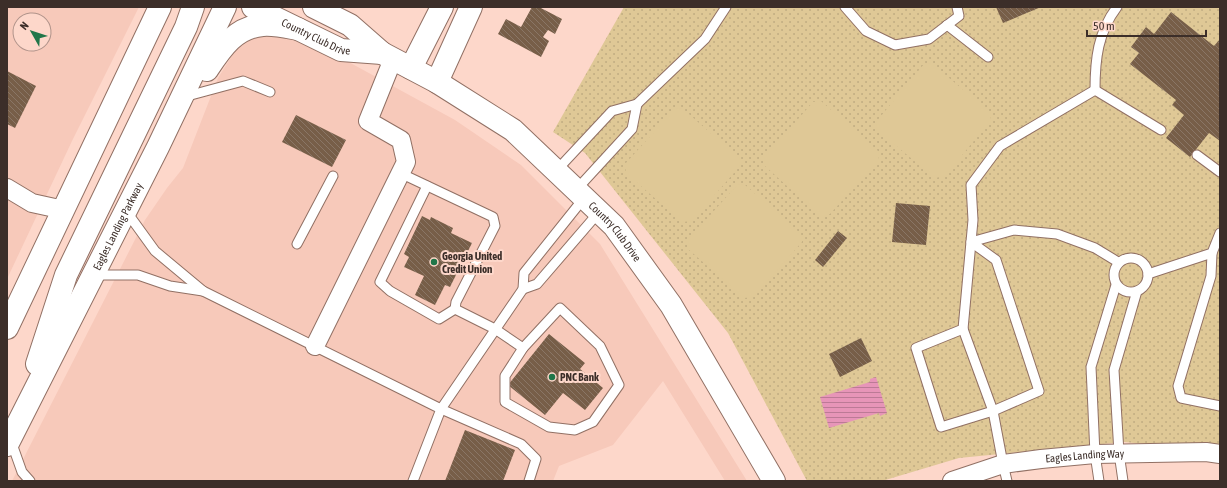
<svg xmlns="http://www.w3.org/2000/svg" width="1227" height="488" font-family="'Asap Condensed',sans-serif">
  <defs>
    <pattern id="grass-dots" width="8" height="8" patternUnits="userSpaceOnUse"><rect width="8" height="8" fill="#dfc896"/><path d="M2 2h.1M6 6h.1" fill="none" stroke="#c0ac81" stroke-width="1.8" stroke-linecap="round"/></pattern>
    <pattern id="water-rules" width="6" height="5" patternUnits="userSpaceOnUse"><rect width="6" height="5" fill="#e795b8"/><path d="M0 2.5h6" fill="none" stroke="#bc7a96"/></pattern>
    <pattern id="building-back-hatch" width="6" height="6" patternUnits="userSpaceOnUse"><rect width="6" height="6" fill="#775e48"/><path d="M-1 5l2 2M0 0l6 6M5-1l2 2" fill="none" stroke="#8a7666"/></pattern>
  </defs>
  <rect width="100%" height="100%" fill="#fdd7ca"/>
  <!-- built -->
  <g fill="#f7c9ba" fill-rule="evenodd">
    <path d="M7,7H139L72,141L7,279ZM20,20H44V44H20Z"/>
    <path d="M270,30L345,60L455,120L521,165L600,244L747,481H725L663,381L613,445L559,466L553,481H12L145,220L167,188L183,168L218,78L240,43Z"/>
  </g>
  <!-- grass -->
  <path fill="url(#grass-dots)" d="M624,7H1220V451L1124,442L959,458L882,481H807L728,333L585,153L553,132Z"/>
  <!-- garden -->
  <g fill="#dfc896">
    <path d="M931,63L990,112L991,120L945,176L935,178L877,130L876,122L924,64Z"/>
    <path d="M821,101L878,151L879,160L830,214L820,216L765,166L764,158L813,102Z"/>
    <path d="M682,108L739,158L740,166L692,221L682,222L626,173L625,164L675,109Z"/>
    <path d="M744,184L801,234L802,242L754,297L744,298L688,249V240L737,185Z"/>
  </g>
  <!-- water -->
  <path fill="url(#water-rules)" d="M876,377L887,413L880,416L879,413L829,428L820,397L870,382V379Z"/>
  <!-- building -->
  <g fill="url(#building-back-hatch)">
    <path d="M532,7H539L562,19L555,34L548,30L543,37L549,41L541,57L498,34L506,19L521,27Z"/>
    <path d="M996,7H1041L1003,23Z"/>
    <path d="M1171,12L1214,46L1220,39V141L1209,133L1190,157L1166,138L1184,115L1172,105L1176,100L1130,64L1139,53L1131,47L1146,27L1154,34Z"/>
    <path d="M7,71L36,86L15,128L7,124Z"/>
    <path d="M296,115L346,140L332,167L282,142Z"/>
    <path d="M896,203L930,206L926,245L892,242Z"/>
    <path d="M422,216L430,220L431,217L453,228L451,233L472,243L450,287L445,285L435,305L415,295L424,276L404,267L409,257L404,254Z"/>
    <path d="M838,231L847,238L823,267L815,260Z"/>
    <path d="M549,334L585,363L580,369L603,388L585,410L563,393L545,415L508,385Z"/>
    <path d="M861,338L872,361L840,377L829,354Z"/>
    <path d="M465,430L515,450L503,481H445Z"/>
  </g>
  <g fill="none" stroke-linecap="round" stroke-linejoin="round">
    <defs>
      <g id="service">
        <path d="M845,7L866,31L895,45L929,39L959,16L957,7"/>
        <path d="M947,25L988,57"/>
        <path d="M1095,90C1095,59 1098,32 1117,7"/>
        <path d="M191,95L243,81L270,92"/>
        <path d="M1197,155L1220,172"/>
        <path d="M556,171L612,111L637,104L705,39L726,7"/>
        <path d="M400,173L493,217L495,226L456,302L455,309L495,329L523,348"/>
        <path d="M427,186L380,282L390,291L439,319L455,309"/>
        <path d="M576,190L632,129L637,104"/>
        <path d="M126,211L155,251L203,291L441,409L413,481"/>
        <path d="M297,244L333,176"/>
        <path d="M1212,253L1211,276L1178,386L1181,398L1220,406"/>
        <circle cx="1131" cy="275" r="17"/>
        <path d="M1148,274L1212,253L1220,233"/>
        <path d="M94,275H138L170,286L203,291"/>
        <path d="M523,289L537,284L599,212"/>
        <path d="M560,308L600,346L619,385L593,422L575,430L549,427L505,402V376L523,348Z"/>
        <path d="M963,329L993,411L1039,391L996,260L971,242L1014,230L1057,234L1095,248L1118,262"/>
        <path d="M11,441L22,472L30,481"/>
        <path d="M529,481L536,459L521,444L441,409L523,289L524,273L584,198"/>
        <path d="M1007,481L1003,464L993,411L941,427L916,348L963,329L973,220L971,185L1000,146L1095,90L1161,130"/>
        <path d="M1099,481L1095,454L1091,367L1116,285"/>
        <path d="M1123,481L1119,453L1114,370L1137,291"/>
      </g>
      <g id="minor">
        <path d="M7,188L32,203L64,210"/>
        <path d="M315,346L406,162L401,140L368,121L393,59"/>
        <path id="s1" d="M952,481L1003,464L1041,459L1095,454L1206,452L1220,454"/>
      </g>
      <g id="tertiary">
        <path id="s2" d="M253,7L341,50L382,53"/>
        <path id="s3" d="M314,7L350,25L382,53L437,82L513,130L614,226L671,305L774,481"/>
        <path d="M411,68L442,7"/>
        <path d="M437,82L471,7"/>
      </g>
      <g id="secondary">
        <path d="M207,70C221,49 235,27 263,25C274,24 287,27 298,29"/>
        <path d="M7,328L160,7"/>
        <path d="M37,364L66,275L186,27L193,7"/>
        <path id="s4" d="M7,445L158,147L225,7"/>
      </g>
    </defs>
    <!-- service casing -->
    <use href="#service" stroke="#917064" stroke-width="11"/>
    <!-- minor casing -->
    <use href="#minor" stroke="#917064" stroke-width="20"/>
    <!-- tertiary casing -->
    <use href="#tertiary" stroke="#917064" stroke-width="24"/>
    <!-- secondary casing -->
    <use href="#secondary" stroke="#917064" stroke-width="24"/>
    <!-- service -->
    <use href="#service" stroke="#fff" stroke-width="9"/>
    <!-- minor -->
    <use href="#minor" stroke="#fff" stroke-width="18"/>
    <!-- tertiary -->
    <use href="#tertiary" stroke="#fff" stroke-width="22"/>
    <!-- secondary -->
    <use href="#secondary" stroke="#fff" stroke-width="22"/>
  </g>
  <!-- markers -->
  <g fill="#207649" stroke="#fdd7ca" stroke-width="1.5">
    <circle cx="434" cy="262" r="4"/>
    <circle cx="552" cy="377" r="4"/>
  </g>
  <g text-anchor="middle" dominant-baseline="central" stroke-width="4" stroke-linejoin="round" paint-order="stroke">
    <!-- street labels -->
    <g font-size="11" fill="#3c2e29" stroke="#fdd7ca">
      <text stroke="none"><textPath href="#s2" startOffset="70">Country Club Drive</textPath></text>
      <text stroke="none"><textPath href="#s4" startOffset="245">Eagles Landing Parkway</textPath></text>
      <text stroke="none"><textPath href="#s3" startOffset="379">Country Club Drive</textPath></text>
      <text stroke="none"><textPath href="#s1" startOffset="136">Eagles Landing Way</textPath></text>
    </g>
    <!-- poi labels -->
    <g font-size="11" font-weight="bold" fill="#3c2e29" stroke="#fdd7ca" text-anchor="start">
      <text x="442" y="256">Georgia United<tspan x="442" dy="13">Credit Union</tspan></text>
      <text x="560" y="377">PNC Bank</text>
    </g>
  </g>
  <!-- border -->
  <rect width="1227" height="488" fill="none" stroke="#3c2e29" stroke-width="16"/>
  <!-- north arrow -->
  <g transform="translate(32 32) rotate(309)"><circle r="19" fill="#fdd7ca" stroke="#b0938a"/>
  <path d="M0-3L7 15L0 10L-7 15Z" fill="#207649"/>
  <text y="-6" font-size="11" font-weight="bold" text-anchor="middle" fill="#3c2e29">N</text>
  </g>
  <!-- scale -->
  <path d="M1087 30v6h119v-6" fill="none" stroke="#3c2e29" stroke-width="2"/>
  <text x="1093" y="30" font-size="12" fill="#3c2e29" stroke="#fdd7ca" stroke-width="3" paint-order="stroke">50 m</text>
</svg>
